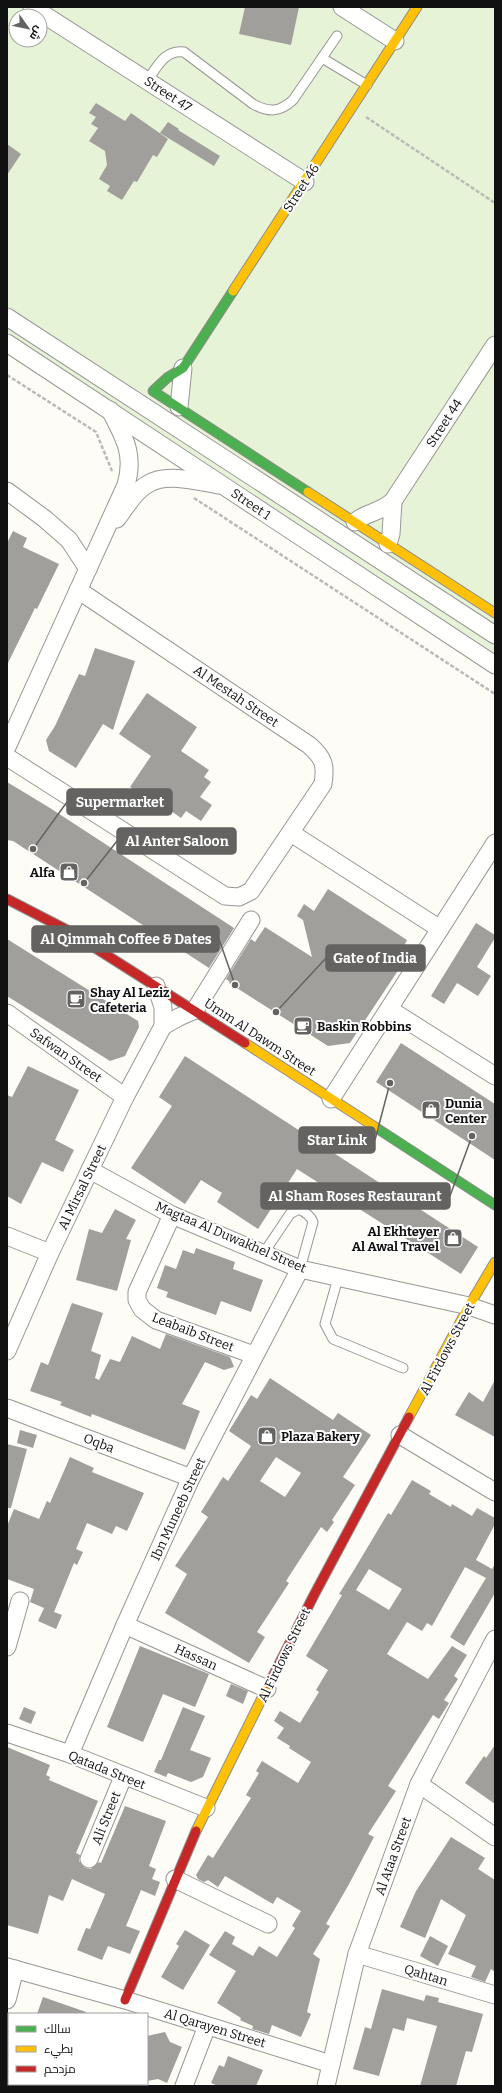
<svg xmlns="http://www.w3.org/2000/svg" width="502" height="2093" font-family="Bitter,Cairo,serif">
  <rect width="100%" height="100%" fill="#fdfcf7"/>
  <!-- green -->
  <path fill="#e7f3d7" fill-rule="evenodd" d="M7,7H495V653L7,332ZM16,16H40V40H16Z"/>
  <!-- building -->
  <g fill="#a19f9c" fill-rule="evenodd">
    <path d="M245,7H299L291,45L239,34Z"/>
    <path d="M96,103L125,121L131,113L168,139L157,157L153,155L137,182L134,181L122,200L107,191L110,186L99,179L107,165L105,151L89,141L98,128L91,124L96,117L89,113Z"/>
    <path d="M168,122L179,129L178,130L220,156L214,166L160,133Z"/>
    <path d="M7,144L21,154L7,175Z"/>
    <path d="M13,531L27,538L23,547L59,564L37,609L35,608L7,665V543Z"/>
    <path d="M95,648L135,661L113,730L103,724L76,768L49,751L46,740L55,726L79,674L85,676Z"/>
    <path d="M147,693L197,727L181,751L209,770L204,777L211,782L200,797L212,805L201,821L186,811L181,818L151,797L149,800L130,787L151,756L119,734Z"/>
    <path d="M7,782L50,808L234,928L209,968L13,841L7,840Z"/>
    <path d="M328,889L407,940L404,946L408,948L403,955L407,957L350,1043L328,1046L229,983L230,982L226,979L251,939L255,942L265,927L312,957L303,920L297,916L304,904L314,911Z"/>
    <path d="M476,923L495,935V938L477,967L491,976L478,996L457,983L444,1004L431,996Z"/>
    <path d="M7,939L138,1021L139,1027L125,1056L110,1061L7,996Z"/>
    <path d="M401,1043L495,1104V1160L376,1082Z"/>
    <path d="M185,1056L478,1247L461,1274L297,1169L258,1229L217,1202L222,1193L201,1180L185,1204L131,1168L172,1106L159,1097Z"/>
    <path d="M28,1066L79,1090L55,1140L74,1150L63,1172L42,1162L21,1204L7,1196V1095L12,1097Z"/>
    <path d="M115,1209L136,1220L126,1239L131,1240L117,1291L76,1280L89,1229L102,1233Z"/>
    <path d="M196,1248L235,1262L233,1269L263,1280L251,1312L221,1301L216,1315L166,1297L168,1292L157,1288L165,1265L176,1269L183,1250L194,1254Z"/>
    <path d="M72,1303L103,1313L91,1351L101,1355L95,1378L99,1380L110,1359L120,1362L132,1336L160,1349L166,1334L230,1357L234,1367L224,1370L205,1362L182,1404L200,1411L185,1450L92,1414L91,1417L60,1405L62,1402L30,1391L41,1362L48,1365Z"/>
    <path d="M270,1378L333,1420L338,1413L371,1435L343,1477L355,1485L332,1520L334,1522L327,1532L321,1527L286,1581L289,1583L257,1632L265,1637L249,1663L165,1613L187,1574L175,1566L208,1517L201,1512L223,1477L228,1481L251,1446L229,1431L251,1395L257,1399ZM276,1457L301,1473L285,1497L260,1481Z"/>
    <path d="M495,1380V1437L455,1415L469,1392L483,1402Z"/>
    <path d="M20,1430L37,1435L33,1448L17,1443Z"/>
    <path d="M7,1444L27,1449L11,1508H7Z"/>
    <path d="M70,1457L94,1468L92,1472L144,1493L127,1531L116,1526L112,1534L87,1523L76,1549L83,1552L77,1565L74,1563L54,1612L62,1615L56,1629L38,1621L44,1608L30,1602L34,1589L7,1579V1526L14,1509L39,1519L47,1501L50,1503Z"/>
    <path d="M412,1480L431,1491L429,1494L451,1507L452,1504L472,1516L477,1508L495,1518V1524L476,1560L492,1569L495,1564V1593L464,1646L450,1637L486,1578L465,1567L432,1626L427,1623L422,1631L407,1622L387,1654L428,1679L452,1646L467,1655L454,1676L458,1679L444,1700L449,1703L439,1719L433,1715L388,1786L396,1791L368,1834L374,1837L348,1886L326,1924L330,1926L313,1954L320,1959L307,2012L311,2014L301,2037L272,2025L269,2034L252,2029L253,2026L240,2020L241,2018L217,2003L236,1971L209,1955L225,1931L235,1937L232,1944L253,1956L259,1946L277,1957L295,1928L292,1926L301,1911L277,1897L273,1904L225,1876L218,1887L208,1880L204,1882L198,1879L196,1875L208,1855L213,1858L251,1798L246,1795L259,1773L256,1771L262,1761L298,1783L311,1762L289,1748L290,1746L277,1738L284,1728L274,1721L280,1711L300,1723L319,1692L316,1690L328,1670L306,1656L342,1595L339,1594L354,1570L388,1513L391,1515ZM369,1569L402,1589L389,1610L356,1590Z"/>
    <path d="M140,1646L209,1674L195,1707L163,1694L143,1742L107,1727Z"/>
    <path d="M231,1684L248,1691L243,1704L226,1696Z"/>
    <path d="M24,1707L36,1712L31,1724L19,1719Z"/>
    <path d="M183,1707L205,1716L190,1750L211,1758L203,1777L191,1782L168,1773L166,1777L154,1772L159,1760H161Z"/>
    <path d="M495,1745V1804L465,1783L484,1756L486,1758Z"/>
    <path d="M7,1747L50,1765L46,1775L50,1777L49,1780L98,1801L76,1853L80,1855L79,1861L85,1868L91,1869L99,1862L101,1863L125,1806L166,1821L149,1866L156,1869L152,1879L160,1882L155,1896L141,1890L126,1926L140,1931L130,1954L108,1946L102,1960L77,1950L86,1928L90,1929L105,1894L72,1879L63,1901L49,1895L38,1934L7,1925Z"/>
    <path d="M451,1837L485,1858L478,1869L495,1880V1972L491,1969L485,1982L471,1977L476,1966L448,1954L466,1915L441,1899L425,1938L400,1927L416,1891Z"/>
    <path d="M185,1930L210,1945L183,1990L161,1977L179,1946L176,1944Z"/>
    <path d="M430,1936L448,1946L438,1966L420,1956Z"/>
    <path d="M382,1989L424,2001L426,1995L439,1998L438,2002L483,2014L472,2052L466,2051L456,2086H420L437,2026L407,2018L404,2031L393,2028L379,2076L353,2069L365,2027L371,2029Z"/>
    <path d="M43,1997L86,2012L85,2014H37Z"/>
    <path d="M165,2032L170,2042L182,2047L167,2083L158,2079L147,2081V2036Z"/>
    <path d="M228,2056L263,2070L256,2086H218L211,2083L219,2065L224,2067Z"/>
  </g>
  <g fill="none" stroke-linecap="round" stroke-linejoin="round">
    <defs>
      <g id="lane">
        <path d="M322,58L367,85"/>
        <path d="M147,81C157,67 165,49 184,52L253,104C269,113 280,112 293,100L337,36"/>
        <path d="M263,1254L290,1214L299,1209C305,1212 311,1216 313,1222L300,1269"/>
        <path d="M338,1278L325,1324L333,1339L403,1368"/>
      </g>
      <g id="street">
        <path d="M32,7L305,182"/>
        <path d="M342,7L395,41"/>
        <path d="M7,317L495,635"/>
        <path d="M7,343L495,665"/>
        <path d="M179,407L183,368"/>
        <path d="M7,491L45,519L69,540L88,569"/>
        <path d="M117,519C126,507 135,491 148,484C167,472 198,482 219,485"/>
        <path d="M355,522C366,512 380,513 393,501L495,345"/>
        <path d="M388,544L391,534L393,501"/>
        <path d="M7,747L126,485C135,454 124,437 110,410"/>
        <path d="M7,757L225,896L239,897L251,891L323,784C326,765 324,758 309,745L78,590"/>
        <path d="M291,833L440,929"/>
        <path d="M389,1009L495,1076"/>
        <path d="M7,1013L125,1097"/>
        <path d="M163,1026L179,1017L195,1010L251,920"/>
        <path d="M331,1099L495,843"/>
        <path d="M90,1170L172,1215L300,1269L469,1306L495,1315"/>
        <path d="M172,1215L137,1292V1300L142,1309L156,1320L254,1355"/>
        <path d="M7,1236L50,1253"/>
        <path d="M7,1351L50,1253L125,1097L163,1026V1007L156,986"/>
        <path d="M7,1408L191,1478"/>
        <path d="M400,1435L495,1492"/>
        <path d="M125,1625L267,1689"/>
        <path d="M7,1647L20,1601"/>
        <path d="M7,1733L70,1754L206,1808"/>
        <path d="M70,1754L125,1625L191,1478L300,1269"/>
        <path d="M419,1784L495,1837"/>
        <path d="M89,1859L123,1777"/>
        <path d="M175,1879L268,1924"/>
        <path d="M357,1954L495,1995"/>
        <path d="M7,1967L125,2000L331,2064"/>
        <path d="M7,2000L15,1969"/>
        <path d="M184,2086L207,2026"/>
        <path d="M326,2086L357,1954L419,1784L495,1639"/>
      </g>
      <g id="fast">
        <path d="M233,291L183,368L167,378L153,391L308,492"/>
        <path d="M375,1127L495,1205"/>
      </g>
      <g id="slow">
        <path d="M233,291L417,7"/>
        <path d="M308,492L495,613"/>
        <path d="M245,1043L375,1127"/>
        <path d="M409,1417L469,1306L495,1262"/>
        <path d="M196,1831L269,1684"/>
      </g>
      <g id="jam">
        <path d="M7,899L67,930L245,1043"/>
        <path d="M269,1684L314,1595L409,1417"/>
        <path d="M125,2000L196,1831"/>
      </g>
    </defs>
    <!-- lane casing -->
    <use href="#lane" stroke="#979795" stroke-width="11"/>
    <!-- street casing -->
    <use href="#street" stroke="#979795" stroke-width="19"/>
    <!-- fast casing -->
    <use href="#fast" stroke="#8e8d8b" stroke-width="11"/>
    <!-- slow casing -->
    <use href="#slow" stroke="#8e8d8b" stroke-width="11"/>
    <!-- jam casing -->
    <use href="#jam" stroke="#8e8d8b" stroke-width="11"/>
    <!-- path -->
    <g stroke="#b9b9b8" stroke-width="2.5" stroke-dasharray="4 2" stroke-linecap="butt">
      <path d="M366,117L495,203"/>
      <path d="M7,375L96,432L112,471"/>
      <path d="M194,498L495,694"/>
    </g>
    <!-- lane -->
    <use href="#lane" stroke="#fffffe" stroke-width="9"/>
    <!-- street -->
    <use href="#street" stroke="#fffffe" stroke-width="17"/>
    <!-- fast -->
    <use href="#fast" stroke="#4caf50" stroke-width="9"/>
    <!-- slow -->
    <use href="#slow" stroke="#ffc107" stroke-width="9"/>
    <!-- jam -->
    <use href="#jam" stroke="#c62828" stroke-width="9"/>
  </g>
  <!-- icons -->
  <defs>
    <symbol id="shop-square" viewBox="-11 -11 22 22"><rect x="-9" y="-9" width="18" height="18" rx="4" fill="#646362" stroke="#fff"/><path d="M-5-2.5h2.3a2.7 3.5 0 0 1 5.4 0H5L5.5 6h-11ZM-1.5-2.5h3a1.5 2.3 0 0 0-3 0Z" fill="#fff"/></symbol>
    <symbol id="cafe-square" viewBox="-11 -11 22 22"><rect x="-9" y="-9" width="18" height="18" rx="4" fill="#646362" stroke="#fff"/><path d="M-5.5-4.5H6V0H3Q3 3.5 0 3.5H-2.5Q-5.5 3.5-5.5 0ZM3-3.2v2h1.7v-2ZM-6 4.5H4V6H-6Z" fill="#fff"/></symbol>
  </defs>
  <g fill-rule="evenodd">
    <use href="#shop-square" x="58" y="861" width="22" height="22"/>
    <use href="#cafe-square" x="65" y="988" width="22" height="22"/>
    <use href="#cafe-square" x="292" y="1015" width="22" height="22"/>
    <use href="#shop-square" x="420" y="1099" width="22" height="22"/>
    <use href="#shop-square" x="442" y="1227" width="22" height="22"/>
    <use href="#shop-square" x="256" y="1425" width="22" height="22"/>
  </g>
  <g text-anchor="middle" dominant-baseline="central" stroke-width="4" stroke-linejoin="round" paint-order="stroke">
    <!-- street labels -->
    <g font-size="13" fill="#111" stroke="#fff">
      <text transform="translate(168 94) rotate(33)">Street 47</text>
      <text transform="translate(301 188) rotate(-57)">Street 46</text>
      <text transform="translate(444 423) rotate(-57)">Street 44</text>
      <text transform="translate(251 504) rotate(34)">Street 1</text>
      <text transform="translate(236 696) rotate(34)">Al Mestah Street</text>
      <text transform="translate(260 1037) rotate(33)">Umm Al Dawm Street</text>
      <text transform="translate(66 1055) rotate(35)">Safwan Street</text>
      <text transform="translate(82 1187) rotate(-64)">Al Mirsal Street</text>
      <text transform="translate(231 1237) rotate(23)">Magtaa Al Duwakhel Street</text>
      <text transform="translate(193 1332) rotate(21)">Leabaib Street</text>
      <text transform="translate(447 1349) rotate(-62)">Al Firdows Street</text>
      <text transform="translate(99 1443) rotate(21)">Oqba</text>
      <text transform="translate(178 1509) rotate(-65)">Ibn Muneeb Street</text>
      <text transform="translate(284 1655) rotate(-64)">Al Firdows Street</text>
      <text transform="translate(196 1657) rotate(24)">Hassan</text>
      <text transform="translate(107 1770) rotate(22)">Qatada Street</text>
      <text transform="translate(106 1818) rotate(-68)">Ali Street</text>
      <text transform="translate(393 1856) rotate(-70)">Al Ataa Street</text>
      <text transform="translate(426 1975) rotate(17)">Qahtan</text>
      <text transform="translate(215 2028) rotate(17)">Al Qarayen Street</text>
    </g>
    <!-- poi labels -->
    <g font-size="13" font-weight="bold" fill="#111" stroke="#fff" text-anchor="start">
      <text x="55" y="872" text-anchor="end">Alfa</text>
      <text x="90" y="992">Shay Al Leziz<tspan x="90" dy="15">Cafeteria</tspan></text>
      <text x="317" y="1026">Baskin Robbins</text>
      <text x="445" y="1103">Dunia<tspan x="445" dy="15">Center</tspan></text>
      <text x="439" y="1231" text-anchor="end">Al Ekhteyer<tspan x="439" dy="15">Al Awal Travel</tspan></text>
      <text x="281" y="1436">Plaza Bakery</text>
    </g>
  </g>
  <!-- callouts -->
  <path fill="none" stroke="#646362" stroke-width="1.5" d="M33 849L67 802M84 883L117 841M235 985L219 939M276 1012L326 958M390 1083L375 1140M472 1136L450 1196"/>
  <g fill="#646362" stroke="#fff" stroke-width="1.5">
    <circle cx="33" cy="849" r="4"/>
    <circle cx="84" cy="883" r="4"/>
    <circle cx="235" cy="985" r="4"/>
    <circle cx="276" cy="1012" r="4"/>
    <circle cx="390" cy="1083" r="4"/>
    <circle cx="472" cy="1136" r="4"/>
  </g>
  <g fill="#646362" stroke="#646362" stroke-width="1.5">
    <rect x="67" y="789" width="105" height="26" rx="4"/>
    <rect x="117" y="828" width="119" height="26" rx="4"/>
    <rect x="32" y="926" width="187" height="26" rx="4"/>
    <rect x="326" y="945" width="99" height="26" rx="4"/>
    <rect x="299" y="1127" width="76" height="26" rx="4"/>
    <rect x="261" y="1183" width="189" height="26" rx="4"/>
  </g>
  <g font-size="14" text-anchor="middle" font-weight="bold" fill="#fff">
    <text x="120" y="807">Supermarket</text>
    <text x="177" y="846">Al Anter Saloon</text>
    <text x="126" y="944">Al Qimmah Coffee &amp; Dates</text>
    <text x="375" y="963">Gate of India</text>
    <text x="337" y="1145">Star Link</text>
    <text x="355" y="1201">Al Sham Roses Restaurant</text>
  </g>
  <!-- border -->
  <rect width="502" height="2093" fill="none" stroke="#111111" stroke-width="16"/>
  <!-- legend -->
  <rect x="8" y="2013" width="140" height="72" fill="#ffffff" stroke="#a0a0a0"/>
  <rect x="16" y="2026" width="20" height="6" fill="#4caf50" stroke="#a0a0a0"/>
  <text x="44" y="2033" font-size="12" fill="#111111">سالك</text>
  <rect x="16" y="2046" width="20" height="6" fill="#ffc107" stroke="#a0a0a0"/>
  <text x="44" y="2053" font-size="12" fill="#111111">بطيء</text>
  <rect x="16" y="2066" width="20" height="6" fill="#c62828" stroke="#a0a0a0"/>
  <text x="44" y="2073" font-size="12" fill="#111111">مزدحم</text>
  <!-- north arrow -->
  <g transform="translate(28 28) rotate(123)"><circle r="19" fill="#ffffff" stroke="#a0a0a0"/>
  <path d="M0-3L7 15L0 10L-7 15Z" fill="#646362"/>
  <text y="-6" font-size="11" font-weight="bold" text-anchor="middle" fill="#111111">ش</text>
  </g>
</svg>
